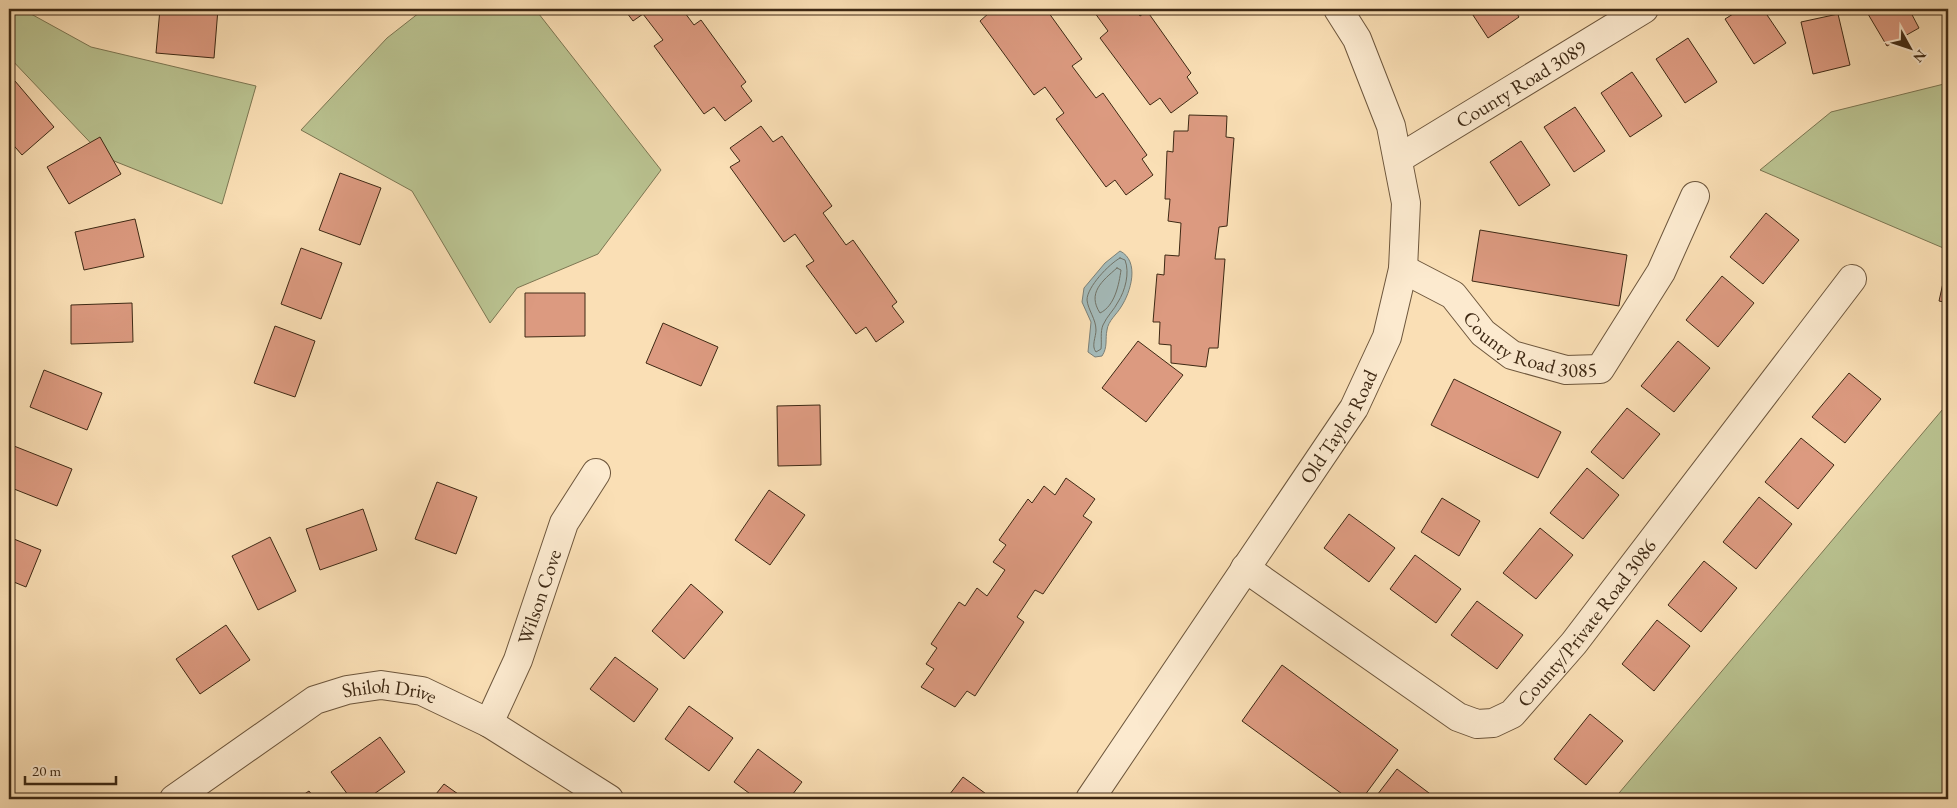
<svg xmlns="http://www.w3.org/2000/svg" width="1957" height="808" font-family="'EB Garamond',serif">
  <rect width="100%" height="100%" fill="#fadfb5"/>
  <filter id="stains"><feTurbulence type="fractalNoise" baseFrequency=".004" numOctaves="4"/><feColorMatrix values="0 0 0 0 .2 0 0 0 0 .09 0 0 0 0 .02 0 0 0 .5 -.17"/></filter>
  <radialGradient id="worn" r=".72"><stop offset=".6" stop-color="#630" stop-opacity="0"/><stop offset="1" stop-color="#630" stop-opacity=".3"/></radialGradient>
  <!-- green -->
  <g fill="#bac391" stroke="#7c7652">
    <path d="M9,9H22L91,47L256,86L222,204L104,157L9,57Z"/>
    <path d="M424,9H535L661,170L598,254L517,288L490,323L412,191L301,130L387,38Z"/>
    <path d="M1948,83V250L1760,170L1831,112Z"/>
    <path d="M1948,403V799H1614Z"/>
  </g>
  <!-- water -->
  <path fill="#a4bab9" stroke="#7b8077" d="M1120,251C1140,261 1131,292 1121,307C1117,314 1108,321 1107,330C1105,339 1108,347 1102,356L1095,357L1088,352L1091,322L1082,302L1084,288L1105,263Z"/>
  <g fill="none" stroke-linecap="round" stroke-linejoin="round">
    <!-- shore -->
    <g stroke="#717266" stroke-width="1">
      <path d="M1120,258L1125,260C1130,273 1125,291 1118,302C1114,310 1107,316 1103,325C1100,332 1102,341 1101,349L1096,352C1091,346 1096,337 1096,330C1096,319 1088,310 1087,300C1087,287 1109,264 1120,258Z"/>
      <path d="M1117,268L1121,270C1119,284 1115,306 1100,313C1087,293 1102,281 1117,268Z"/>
    </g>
  </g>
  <!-- building -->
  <g fill="#dc9a80" stroke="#3e2914">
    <path d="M160,9H218L214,58L156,53Z"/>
    <path d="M624,9H682L694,25L701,20L746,82L741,86L752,101L725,121L714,107L704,114L654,46L663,40L643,14L633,21Z"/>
    <path d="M986,9H1046L1082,59L1072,66L1096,98L1103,93L1147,155L1142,159L1153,175L1126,195L1115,180L1106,187L1056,119L1064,113L1045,87L1034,95L980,21L989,13Z"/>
    <path d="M1092,9H1135L1140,16L1147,11L1191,73L1187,77L1198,93L1171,113L1160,98L1150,105L1100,38L1108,31Z"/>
    <path d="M1469,9H1514L1519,17L1488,38Z"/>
    <path d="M1741,9H1763L1786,43L1754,64L1725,19Z"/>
    <path d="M1865,9H1909L1919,28L1887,46Z"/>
    <path d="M1838,14L1850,65L1813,74L1801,22Z"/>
    <path d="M1688,38L1717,82L1685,103L1656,59Z"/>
    <path d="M1632,72L1662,116L1630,137L1601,93Z"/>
    <path d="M15,81L54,127L22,155L9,140V87Z"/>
    <path d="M1575,107L1605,151L1574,172L1544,127Z"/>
    <path d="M1189,115L1227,116L1226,137L1234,138L1227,226L1219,227L1215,259H1225L1218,348H1209L1206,367L1171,363V345L1159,344L1160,322H1153L1157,274L1164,275L1165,255L1179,256L1181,223L1168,221L1170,199H1165L1167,151L1173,152L1174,131H1188Z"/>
    <path d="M761,126L773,142L782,136L832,206L823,213L846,245L853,240L897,302L892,306L904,322L876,342L866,327L856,334L806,266L814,261L795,234L784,242L730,167L740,161L730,148Z"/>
    <path d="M100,137L121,174L69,204L47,167Z"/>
    <path d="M1521,141L1550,185L1519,206L1490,162Z"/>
    <path d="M340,173L381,188L360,245L319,230Z"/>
    <path d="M1766,213L1799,240L1763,284L1730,257Z"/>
    <path d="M135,219L144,257L84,270L75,232Z"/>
    <path d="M1480,230L1627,255L1619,306L1472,281Z"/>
    <path d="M301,248L342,263L321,319L281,304Z"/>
    <path d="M1947,265H1948V303L1939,301Z"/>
    <path d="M1722,276L1754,303L1718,347L1686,320Z"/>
    <path d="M525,293H585V336L525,337Z"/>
    <path d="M132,303L133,342L71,344V305Z"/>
    <path d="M663,323L718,347L701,386L646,363Z"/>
    <path d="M275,326L315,341L295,397L254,383Z"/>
    <path d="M1138,341L1183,375L1146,422L1102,388Z"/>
    <path d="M1678,341L1710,368L1674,412L1641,386Z"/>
    <path d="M44,370L102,393L87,430L30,407Z"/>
    <path d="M1849,373L1881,399L1845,443L1812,417Z"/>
    <path d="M1454,379L1561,432L1538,478L1431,425Z"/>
    <path d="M820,405L821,465L778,466L777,406Z"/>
    <path d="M1627,408L1660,434L1623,479L1591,452Z"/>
    <path d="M1801,438L1834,465L1798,509L1765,482Z"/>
    <path d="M14,446L72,469L57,506L9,487V461Z"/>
    <path d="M1587,468L1619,495L1583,539L1550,513Z"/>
    <path d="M1066,478L1095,499L1083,516L1092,522L1043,594L1035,590L1017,617L1024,622L975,696L967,691L955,707L921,687L934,669L926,664L937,648L931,644L959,602L965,606L977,588L987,596L1005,570L993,562L1006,545L999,540L1028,499L1032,503L1044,486L1055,495Z"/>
    <path d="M437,482L477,497L456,554L415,539Z"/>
    <path d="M769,490L805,515L770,565L735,540Z"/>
    <path d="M1759,497L1792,524L1756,569L1723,542Z"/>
    <path d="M1442,498L1480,521L1459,556L1421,532Z"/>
    <path d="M363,509L377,550L320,570L306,529Z"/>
    <path d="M1349,514L1395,548L1369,582L1324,548Z"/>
    <path d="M1540,528L1573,555L1536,599L1503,573Z"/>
    <path d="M9,537L41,550L26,587L9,580Z"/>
    <path d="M270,537L296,591L258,610L232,556Z"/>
    <path d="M1415,555L1461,589L1436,623L1390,589Z"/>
    <path d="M1704,561L1737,588L1701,632L1668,605Z"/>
    <path d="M691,584L723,612L684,659L652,631Z"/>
    <path d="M1477,601L1523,635L1497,669L1451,635Z"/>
    <path d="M1657,620L1690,646L1654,691L1622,664Z"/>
    <path d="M226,625L250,660L200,694L176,659Z"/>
    <path d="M615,657L658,689L634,722L590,689Z"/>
    <path d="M1282,665L1398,750L1362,799H1349L1242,721Z"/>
    <path d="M689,706L733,738L709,771L665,739Z"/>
    <path d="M1590,714L1623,741L1586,785L1554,759Z"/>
    <path d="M380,737L405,772L367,799H351L331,772Z"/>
    <path d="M758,749L802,782L789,799H757L734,782Z"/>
    <path d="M1397,769L1437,799H1374Z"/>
    <path d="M963,777L993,799H946Z"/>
    <path d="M444,784L465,799H432Z"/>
    <path d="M309,791L315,799H297Z"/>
  </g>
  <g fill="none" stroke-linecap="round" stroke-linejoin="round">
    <defs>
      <g id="minor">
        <path id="s1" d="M1398,159L1644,9"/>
        <path id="s2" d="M1403,269L1453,295L1483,333L1512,355L1566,370L1600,369L1661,272L1695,196"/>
        <path id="s3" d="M1245,568L1458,717L1477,724L1493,723L1512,714L1574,643L1852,279"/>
        <path id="s4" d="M489,723L518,660L564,523L596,473"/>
        <path id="s5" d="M174,799L315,700L347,690L381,685L422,691L489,723L609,799"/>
        <path id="s6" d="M1090,799L1354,408L1387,337L1403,269L1406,203L1391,126L1357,39L1338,9"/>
      </g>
    </defs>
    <!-- minor casing -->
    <use href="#minor" stroke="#6d563c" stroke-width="30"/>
    <!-- minor -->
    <use href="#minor" stroke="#fceacf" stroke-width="28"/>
  </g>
  <g text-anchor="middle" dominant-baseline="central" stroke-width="5" stroke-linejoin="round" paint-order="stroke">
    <!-- street labels -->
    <g font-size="20" fill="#3e2914" stroke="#fceacf">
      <text stroke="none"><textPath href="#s1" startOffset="144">County Road 3089</textPath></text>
      <text stroke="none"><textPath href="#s2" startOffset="154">County Road 3085</textPath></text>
      <text stroke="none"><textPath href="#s6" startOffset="448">Old Taylor Road</textPath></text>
      <text stroke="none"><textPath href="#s4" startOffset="136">Wilson Cove</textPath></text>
      <text stroke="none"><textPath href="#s3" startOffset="435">County/Private Road 3086</textPath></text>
      <text stroke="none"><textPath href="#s5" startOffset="249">Shiloh Drive</textPath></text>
    </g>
  </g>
  <!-- margin -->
  <rect width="1957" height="808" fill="none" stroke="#fadfb5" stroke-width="30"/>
  <rect x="10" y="10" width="1937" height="788" fill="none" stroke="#3e2914" stroke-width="2.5"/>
  <rect x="15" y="15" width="1927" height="778" fill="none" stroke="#3e2914"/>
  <!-- north arrow -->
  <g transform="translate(1910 48) rotate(130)" stroke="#fceacf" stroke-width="4" paint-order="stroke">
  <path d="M0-4L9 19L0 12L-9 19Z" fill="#3e2914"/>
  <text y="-8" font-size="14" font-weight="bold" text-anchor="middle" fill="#3e2914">N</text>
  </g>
  <!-- scale -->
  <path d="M25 776v8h91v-8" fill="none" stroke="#3e2914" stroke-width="2.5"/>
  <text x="32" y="776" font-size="15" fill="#3e2914" stroke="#fceacf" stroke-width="4" paint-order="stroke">20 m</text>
  <rect width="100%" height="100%" filter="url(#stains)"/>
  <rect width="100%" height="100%" fill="url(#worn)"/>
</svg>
